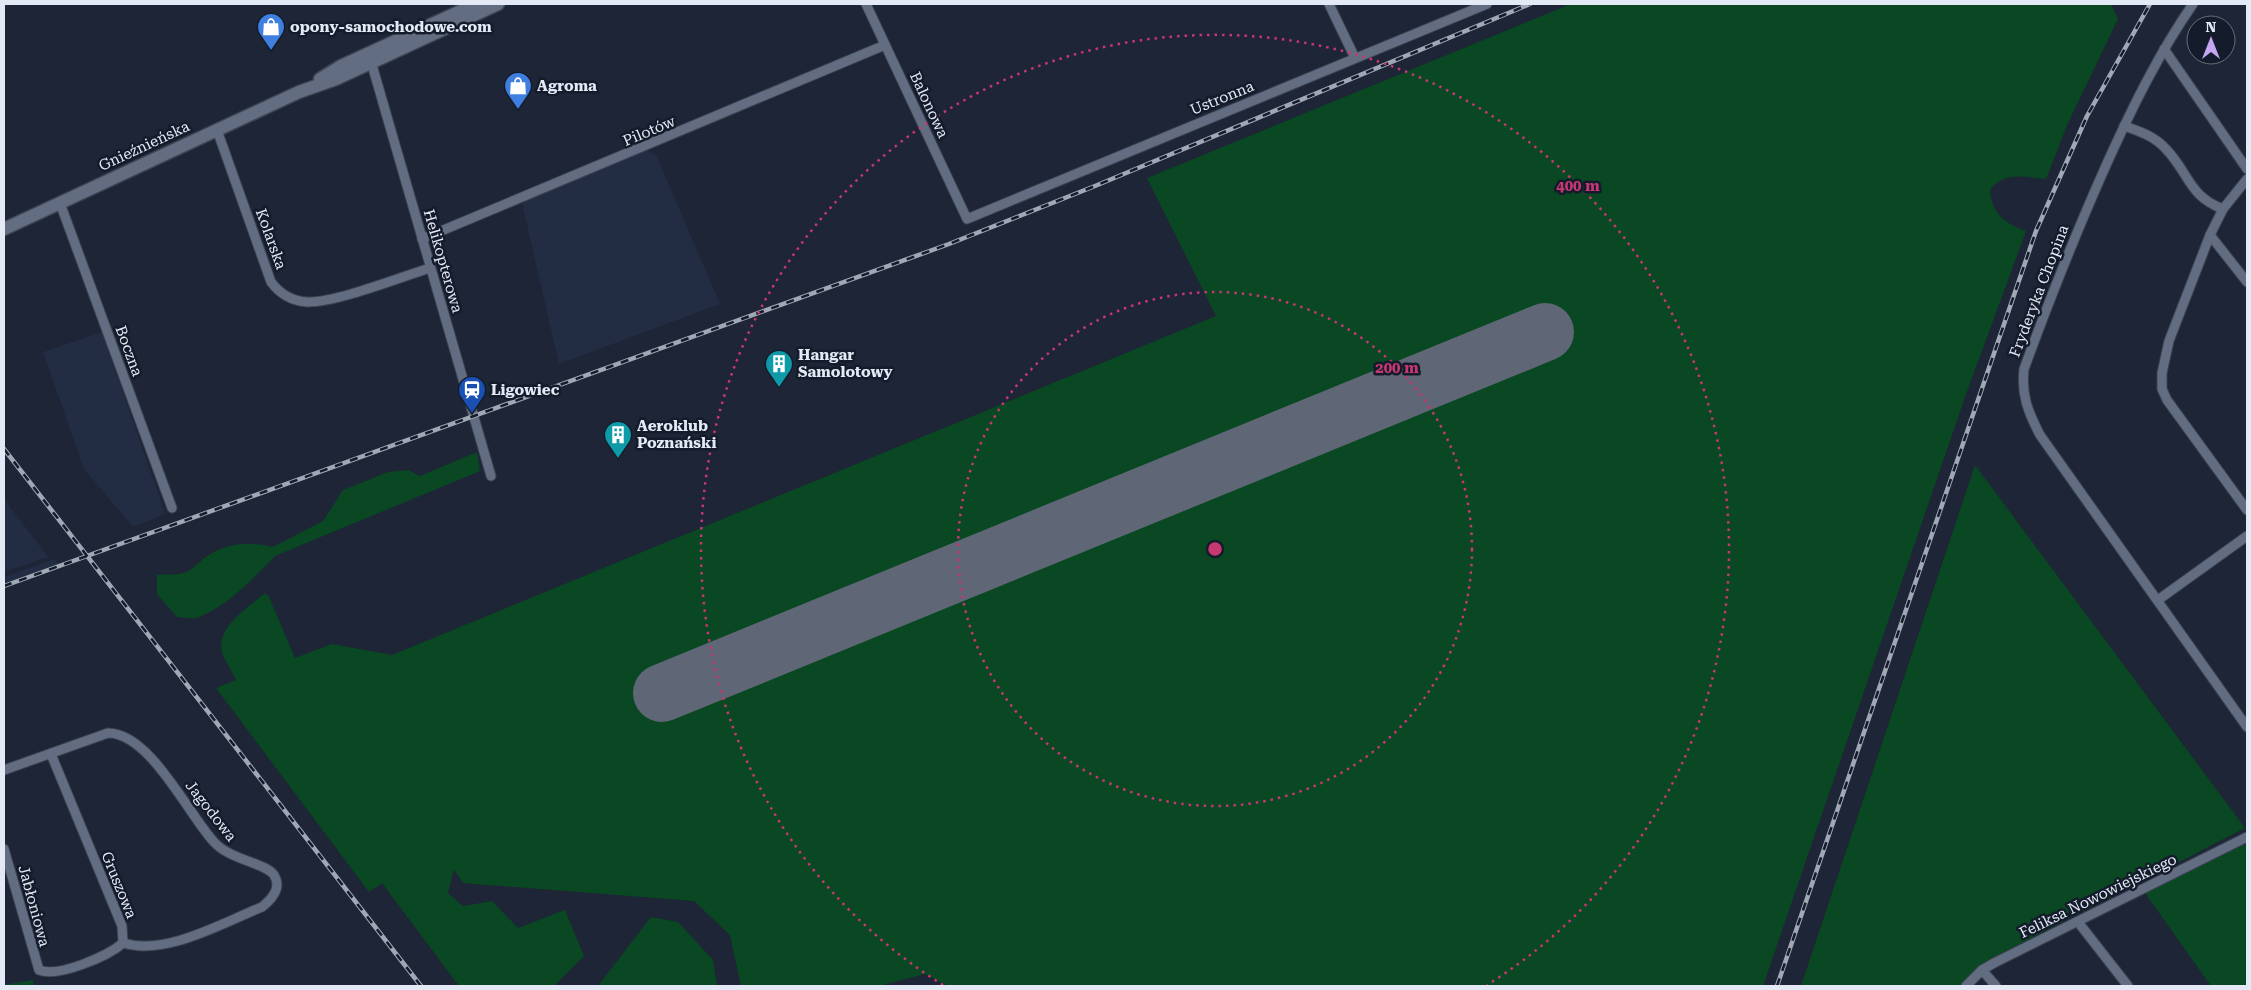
<svg xmlns="http://www.w3.org/2000/svg" width="2251" height="990" font-family="'Roboto Serif',serif">
  <rect width="100%" height="100%" fill="#1d2536"/>
  <!-- built -->
  <g fill="#222d44">
    <path d="M645,150L656,155L720,304L559,364L522,203Z"/>
    <path d="M102,332L164,510L165,514L133,527L84,469L43,352Z"/>
    <path d="M4,499L48,557L4,572Z"/>
    <path d="M55,559L62,568L4,589V577Z"/>
  </g>
  <!-- green -->
  <g fill="#094822">
    <path d="M1571,4H2111L2118,19L2068,123L2046,179C2024,177 2006,171 1990,189C1991,213 2004,223 2026,231L1965,397L1763,986H949L925,974L879,986H741L730,935L694,901L463,883L454,869L448,893L463,906L492,901L518,928L565,910L584,956L555,985L459,986L382,883L369,892L216,688L236,680C232,671 225,661 222,652C216,627 249,607 265,593L269,597L295,658L332,644L392,655L1216,316L1147,178Z"/>
    <path d="M477,452L480,471L275,556C253,579 226,608 196,618C190,619 182,617 177,617L157,594V575C164,574 178,575 184,573C193,570 198,562 206,557C226,543 249,541 273,547L323,521L343,490L388,472L408,470L420,476Z"/>
    <path d="M1975,465L2245,828L1987,961L1980,966L1961,986H1801Z"/>
    <path d="M2247,843V986H2211L2145,893Z"/>
    <path d="M651,917L678,922L713,960L717,986H598Z"/>
    <path d="M33,980L34,986H4V985Z"/>
  </g>
  <g fill="none" stroke-linecap="round" stroke-linejoin="round">
    <!-- runway -->
    <path stroke="#5f6676" stroke-width="58" d="M662,693L1545,332"/>
    <defs>
      <g id="street">
        <path d="M866,4L967,219L1487,4"/>
        <path d="M1329,4L1355,58"/>
        <path d="M2193,4C2159,53 2133,106 2108,161C2077,230 2050,298 2024,369C2021,395 2028,412 2040,435L2247,727"/>
        <path d="M2164,49L2247,169"/>
        <path d="M370,58L491,476"/>
        <path d="M2124,126C2139,131 2154,136 2165,148C2189,172 2188,196 2223,209"/>
        <path d="M217,130L271,282C280,294 292,301 307,302C335,303 401,277 430,268"/>
        <path d="M2247,179L2223,209L2210,235L2169,341L2162,373V389L2167,400L2247,510"/>
        <path d="M60,203L172,508"/>
        <path d="M2210,235L2247,282"/>
        <path d="M422,239L885,45"/>
        <path d="M2158,600L2247,536"/>
        <path d="M4,770L108,733C150,733 188,814 214,842C230,860 266,863 274,875C282,888 272,899 262,907C222,923 166,956 123,943"/>
        <path d="M4,849L39,970C58,978 108,956 123,943L122,926L51,754"/>
        <path d="M2078,922L2128,986"/>
        <path d="M1982,970L1996,986"/>
        <path d="M1966,986L1982,970L1994,963L2247,837"/>
      </g>
      <g id="secondary">
        <path d="M320,79L341,66L476,4"/>
        <path d="M4,229L299,92L336,79L498,4"/>
      </g>
    </defs>
    <!-- street casing -->
    <use href="#street" stroke="#3c4351" stroke-width="11"/>
    <!-- secondary casing -->
    <use href="#secondary" stroke="#3c4351" stroke-width="15"/>
    <!-- street -->
    <use href="#street" stroke="#636d82" stroke-width="9"/>
    <!-- secondary -->
    <use href="#secondary" stroke="#636d82" stroke-width="12"/>
    <defs>
      <g id="rail">
        <path d="M4,449L421,986"/>
        <path d="M4,586L949,244L1095,186L1530,4"/>
        <path d="M1777,986L2036,231L2087,116L2150,4"/>
      </g>
    </defs>
    <!-- rail casing -->
    <use href="#rail" stroke="#a1a8b5" stroke-width="4.5"/>
    <!-- rail -->
    <use href="#rail" stroke="#141c2c" stroke-width="2.5" stroke-dasharray="8" stroke-linecap="butt"/>
  </g>
  <!-- distance rings -->
  <g fill="none" stroke="#c73772" stroke-width="2.5" stroke-dasharray="2.5 5">
    <circle cx="1215" cy="549" r="257"/>
    <path d="M943 985A514 514 0 1 1 1487 985"/>
  </g>
  <!-- icons -->
  <defs>
    <symbol id="shop-pin" viewBox="-11 -11 22 30"><path d="M0 17L-7.5 6A9.5 9.5 0 1 1 7.5 6Z" fill="#3f7fe0" stroke="#141c2c"/><path d="M-5-2.5h2.3a2.7 3.5 0 0 1 5.4 0H5L5.5 6h-11ZM-1.5-2.5h3a1.5 2.3 0 0 0-3 0Z" fill="#fff"/></symbol>
    <symbol id="building-pin" viewBox="-11 -11 22 30"><path d="M0 17L-7.5 6A9.5 9.5 0 1 1 7.5 6Z" fill="#0f9aa8" stroke="#141c2c"/><path d="M-4-6H4V6H1V3H-1V6H-4ZM-2.5-4.3h1.7v1.8h-1.7ZM.8-4.3h1.7v1.8H.8ZM-2.5-1h1.7V.8h-1.7ZM.8-1h1.7V.8H.8Z" fill="#fff"/></symbol>
    <symbol id="station-pin" viewBox="-11 -11 22 30"><path d="M0 17L-7.5 6A9.5 9.5 0 1 1 7.5 6Z" fill="#1a4fb4" stroke="#141c2c"/><path d="M-3-6H3Q5-6 5-4V2Q5 4 3 4L4.5 6H3L1.5 4h-3L-3 6H-4.5L-3 4Q-5 4-5 2V-4Q-5-6-3-6ZM-3.5-4v3h7v-3ZM-3.5 1v1.5H-2V1ZM2 1v1.5H3.5V1Z" fill="#fff"/></symbol>
  </defs>
  <g fill-rule="evenodd">
    <use href="#shop-pin" x="255" y="11" width="32" height="43"/>
    <use href="#shop-pin" x="502" y="70" width="32" height="43"/>
    <use href="#building-pin" x="763" y="348" width="32" height="43"/>
    <use href="#station-pin" x="456" y="374" width="32" height="43"/>
    <use href="#building-pin" x="602" y="419" width="32" height="43"/>
  </g>
  <g text-anchor="middle" dominant-baseline="central" stroke-width="5" stroke-linejoin="round" paint-order="stroke">
    <!-- poi labels -->
    <g font-size="15" font-weight="bold" fill="#e3e9f5" stroke="#141c2c" text-anchor="start">
      <text x="290" y="27">opony-samochodowe.com</text>
      <text x="537" y="86">Agroma</text>
      <text x="798" y="355">Hangar<tspan x="798" dy="17">Samolotowy</tspan></text>
      <text x="491" y="390">Ligowiec</text>
      <text x="637" y="426">Aeroklub<tspan x="637" dy="17">Poznański</tspan></text>
    </g>
    <!-- street labels -->
    <g font-size="15" fill="#e3e9f5" stroke="#141c2c">
      <text transform="translate(1222 98) rotate(-22)">Ustronna</text>
      <text transform="translate(929 105) rotate(65)">Balonowa</text>
      <text transform="translate(649 131) rotate(-23)">Pilotów</text>
      <text transform="translate(144 146) rotate(-25)">Gnieźnieńska</text>
      <text transform="translate(271 239) rotate(70)">Kolarska</text>
      <text transform="translate(443 261) rotate(74)">Helikopterowa</text>
      <text transform="translate(2039 291) rotate(-69)">Fryderyka Chopina</text>
      <text transform="translate(129 351) rotate(70)">Boczna</text>
      <text transform="translate(211 811) rotate(52)">Jagodowa</text>
      <text transform="translate(119 885) rotate(68)">Gruszowa</text>
      <text transform="translate(2098 896) rotate(-26)">Feliksa Nowowiejskiego</text>
      <text transform="translate(34 906) rotate(75)">Jabłoniowa</text>
    </g>
  </g>
  <circle cx="1215" cy="549" r="8" fill="#c73772" stroke="#141c2c" stroke-width="2.5"/>
  <g font-size="15" text-anchor="middle" font-weight="bold" fill="#c73772" stroke="#141c2c" stroke-width="5" stroke-linejoin="round" paint-order="stroke">
    <text x="1578" y="191">400 m</text>
    <text x="1397" y="373">200 m</text>
  </g>
  <!-- border -->
  <rect width="2251" height="990" fill="none" stroke="#e3e9f5" stroke-width="10"/>
  <!-- north arrow -->
  <g transform="translate(2211 40)"><circle r="24" fill="#141c2c" stroke="#676e7c"/>
  <path d="M0-4L9 19L0 12L-9 19Z" fill="#c4a7f1"/>
  <text y="-8" font-size="14" font-weight="bold" text-anchor="middle" fill="#e3e9f5">N</text>
  </g>
</svg>
